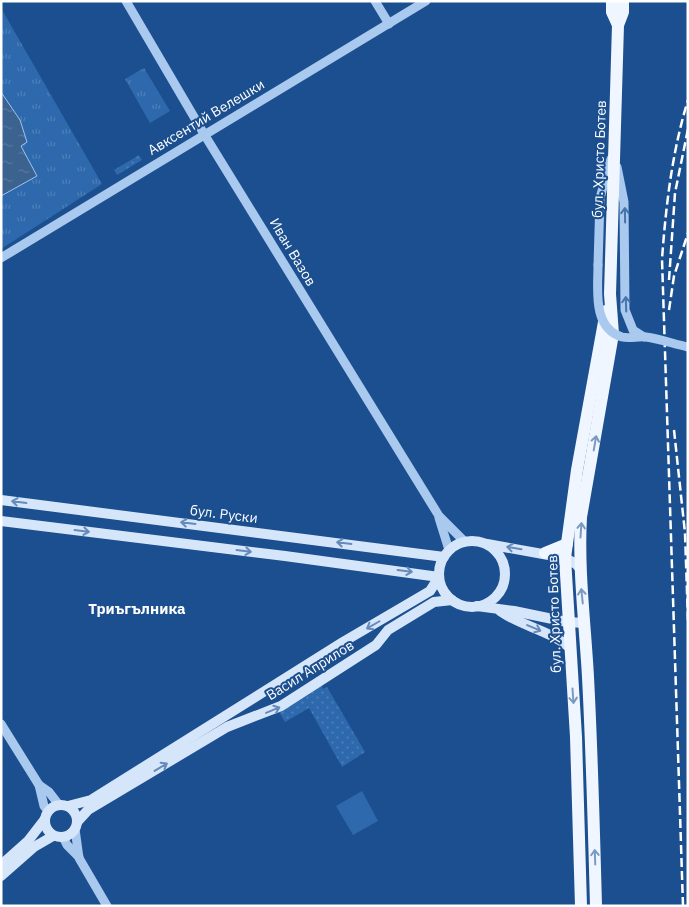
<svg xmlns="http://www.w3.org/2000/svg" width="689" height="907" font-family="'IBM Plex Sans',sans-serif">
  <defs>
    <pattern id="grass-dots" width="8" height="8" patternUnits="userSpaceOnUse" patternTransform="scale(1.25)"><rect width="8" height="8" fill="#2e69ad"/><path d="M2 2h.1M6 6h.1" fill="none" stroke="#4d80b9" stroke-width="1.8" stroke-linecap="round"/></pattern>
    <pattern id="park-tufts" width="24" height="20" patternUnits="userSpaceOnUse" patternTransform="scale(1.25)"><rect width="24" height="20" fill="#2e69ad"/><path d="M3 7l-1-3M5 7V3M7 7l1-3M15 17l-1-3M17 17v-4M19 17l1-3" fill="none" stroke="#4d80b9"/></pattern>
    <pattern id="water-ripples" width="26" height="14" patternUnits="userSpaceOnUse" patternTransform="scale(1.25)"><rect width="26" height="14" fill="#3c6290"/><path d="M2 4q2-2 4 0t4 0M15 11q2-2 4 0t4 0" fill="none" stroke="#597aa1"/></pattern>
  </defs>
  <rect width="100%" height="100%" fill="#1b4f8f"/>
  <!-- grass -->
  <g fill="url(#grass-dots)">
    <path d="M172,134L176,140L152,155L148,149Z"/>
    <path d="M139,155L142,160L117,175L114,170Z"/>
    <path d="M321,684L323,689L327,687L365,752L342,767L309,708L285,722L278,710Z"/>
  </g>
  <!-- park -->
  <g fill="url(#park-tufts)">
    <path d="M1,8L102,184L1,249Z"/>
    <path d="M144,68L170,111L150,123L125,79Z"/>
  </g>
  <!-- pitch -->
  <path fill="#2e69ad" d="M362,791L378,821L353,835L336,806Z"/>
  <!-- water -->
  <path fill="url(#water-ripples)" stroke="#9cc4f0" d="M1,92L20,120L27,142L21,146L37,176L1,196Z"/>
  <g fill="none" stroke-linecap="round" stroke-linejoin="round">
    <!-- tertiary -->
    <g stroke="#a9c9ee" stroke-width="9">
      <path d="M126,1L204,134L439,516L465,542"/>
      <path d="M375,1L389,24"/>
      <path d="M617,167L624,202L625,310L633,330L644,337"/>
      <path d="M1,258L426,1"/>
      <path d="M598,265L600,198L611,159"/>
      <path d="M439,518L449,550"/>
      <path d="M1,724L39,785L44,806L48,811"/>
      <path d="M39,785L49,792L59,805"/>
      <path d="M75,829L79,858L107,906"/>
      <path d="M63,837L67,845L79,857"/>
    </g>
    <!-- secondary -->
    <g stroke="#d6e6fa" stroke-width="10">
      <path d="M1,500L444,557"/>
      <path d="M1,521L285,556L439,577"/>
      <circle cx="472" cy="574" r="33"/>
      <path d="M487,544L565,558L576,564L580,569"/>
      <path d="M477,606L514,611L567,622L585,623"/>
      <path d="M500,611C521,626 549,630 569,647"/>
      <circle cx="61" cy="821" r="16"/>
      <path d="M68,806L91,800L343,642L430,591L439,577"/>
      <path d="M77,822L88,810L98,804L227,727L281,706L376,645L388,630L434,602L452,600"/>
      <path d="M1,865L28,841L45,819"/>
      <path d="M1,876L34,847L53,836"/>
    </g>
    <!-- primary -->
    <g stroke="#f0f6ff" stroke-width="12">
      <path d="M612,1V12L618,25"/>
      <path d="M545,553L567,544"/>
      <path d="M581,906L576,737L565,558L577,470L606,311"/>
      <path d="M596,906C594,829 592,753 588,677C585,623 578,570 581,517L613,334L610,294L618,25L623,12V1"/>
    </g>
    <!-- rail -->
    <g stroke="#fff" stroke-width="2.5" stroke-dasharray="9 4" stroke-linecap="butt">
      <path d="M669,280L675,193L688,129"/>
      <path d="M669,310L674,276L688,233"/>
      <path d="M674,430L685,533L688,622"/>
      <path d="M683,906L662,259C666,205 672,152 688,100"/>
    </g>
    <!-- tertiary-bridge -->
    <path stroke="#a9c9ee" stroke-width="9" d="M598,265C598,289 592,328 622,337C630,339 638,336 646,337C660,339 674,344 688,347"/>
  </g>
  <!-- one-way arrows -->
  <defs><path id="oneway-shaft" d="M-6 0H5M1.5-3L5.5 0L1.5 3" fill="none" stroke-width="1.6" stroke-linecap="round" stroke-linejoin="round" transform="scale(1.25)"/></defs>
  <g stroke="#4674ac">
    <use href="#oneway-shaft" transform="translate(625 215) rotate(-91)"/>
    <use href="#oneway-shaft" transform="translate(626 304) rotate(-92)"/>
  </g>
  <g stroke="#7b9ac1">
    <use href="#oneway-shaft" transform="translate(595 443) rotate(-80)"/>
    <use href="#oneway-shaft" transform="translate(581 530) rotate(-86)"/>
    <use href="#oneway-shaft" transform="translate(582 596) rotate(-96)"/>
    <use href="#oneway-shaft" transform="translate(573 696) rotate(86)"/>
    <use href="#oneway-shaft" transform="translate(595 857) rotate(-92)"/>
  </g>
  <g stroke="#668bba">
    <use href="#oneway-shaft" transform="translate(19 502) rotate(-173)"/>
    <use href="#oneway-shaft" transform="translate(188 523) rotate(-173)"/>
    <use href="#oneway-shaft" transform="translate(82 531) rotate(7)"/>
    <use href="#oneway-shaft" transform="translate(344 543) rotate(-173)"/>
    <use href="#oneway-shaft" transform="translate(514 548) rotate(-170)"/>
    <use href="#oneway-shaft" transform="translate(244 551) rotate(7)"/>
    <use href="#oneway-shaft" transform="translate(405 571) rotate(7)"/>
    <use href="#oneway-shaft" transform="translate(373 625) rotate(150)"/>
    <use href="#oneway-shaft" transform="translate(534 628) rotate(23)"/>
    <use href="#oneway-shaft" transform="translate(273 710) rotate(-22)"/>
    <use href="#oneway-shaft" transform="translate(161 767) rotate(-31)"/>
  </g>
  <g text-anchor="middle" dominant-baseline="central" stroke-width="4" stroke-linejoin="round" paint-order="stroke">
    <!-- street labels -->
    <g font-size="14" fill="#fff" stroke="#1b4f8f">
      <text transform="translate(206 117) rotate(-31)">Авксентий Велешки</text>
      <text transform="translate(599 159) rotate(-88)">бул. Христо Ботев</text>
      <text transform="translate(293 252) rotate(59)">Иван Вазов</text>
      <text transform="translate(224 514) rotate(7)">бул. Руски</text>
      <text transform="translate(554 614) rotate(-92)">бул. Христо Ботев</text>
      <text transform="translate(310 670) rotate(-32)">Васил Априлов</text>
    </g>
    <!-- neighbourhood labels -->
    <g font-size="15" font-weight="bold" fill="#fff" stroke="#1b4f8f">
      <text x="137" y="608">Триъгълника</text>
    </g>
  </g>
  <!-- border -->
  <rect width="689" height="907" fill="none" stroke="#ffffff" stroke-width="5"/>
</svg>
